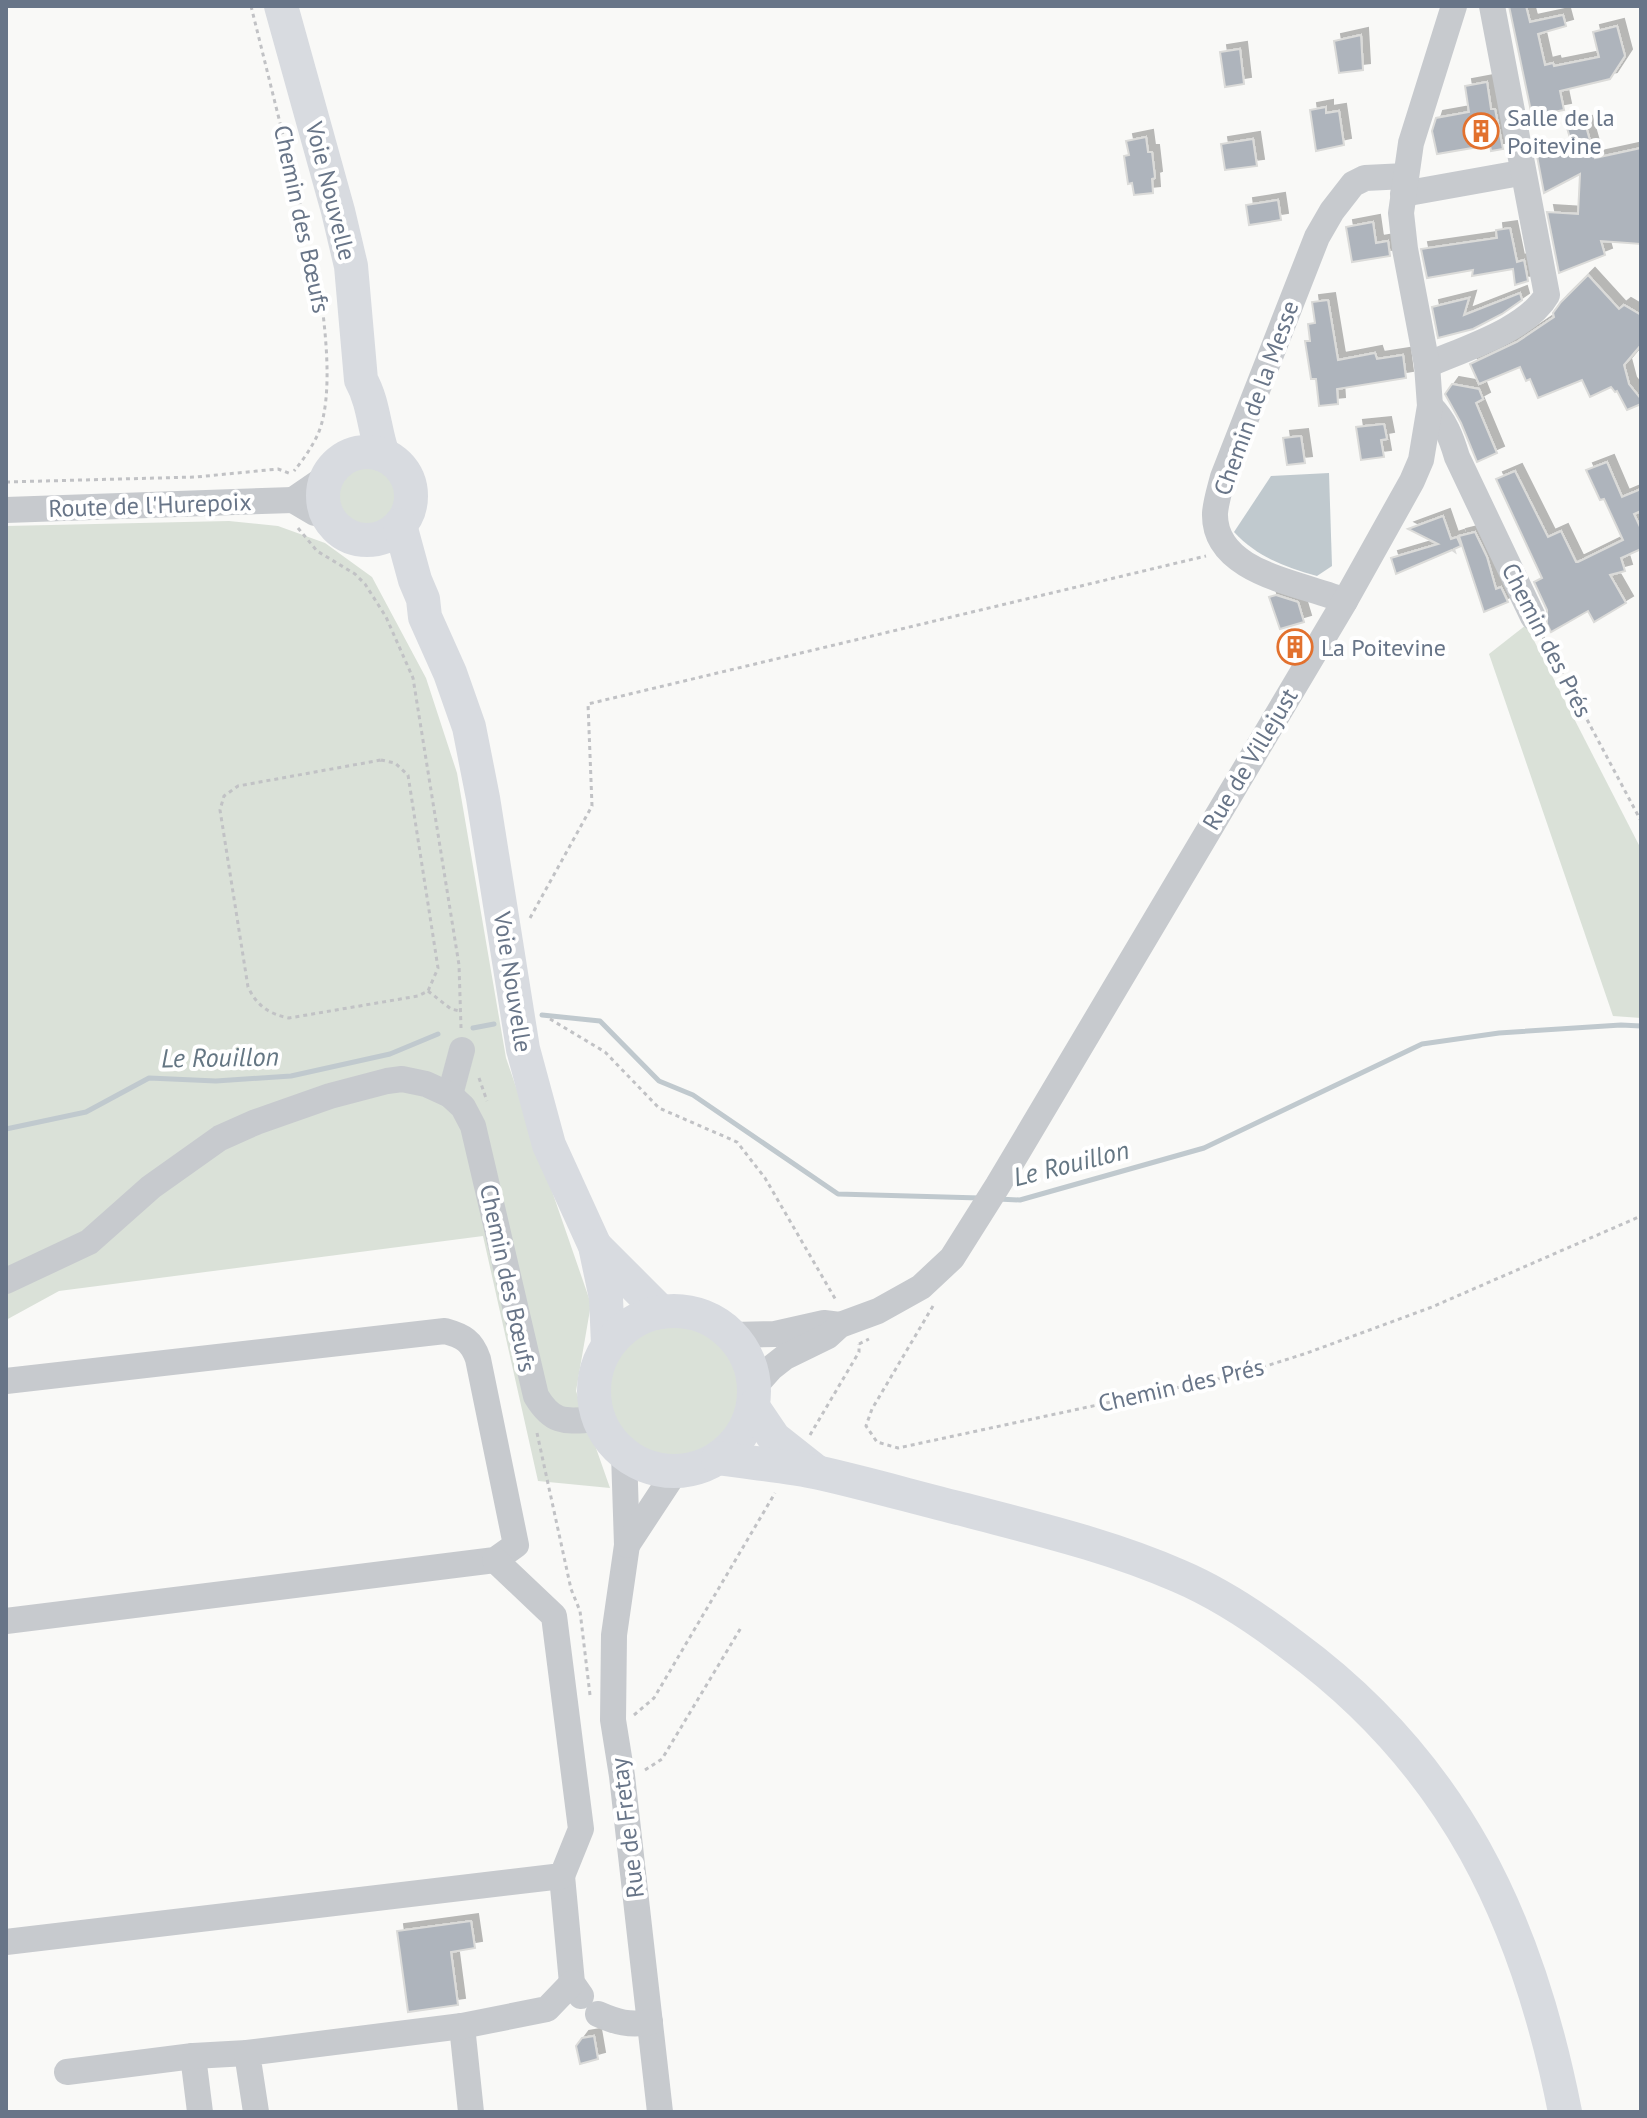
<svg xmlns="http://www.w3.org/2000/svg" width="1647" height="2118" font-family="'PT Sans',sans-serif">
  <defs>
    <filter id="shadow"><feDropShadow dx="7" dy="-7" stdDeviation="0" flood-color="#0004"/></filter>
  </defs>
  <rect width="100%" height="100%" fill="#f9f9f7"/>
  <!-- green -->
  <g fill="#dae1d8">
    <circle cx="368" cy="496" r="35"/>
    <path d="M229,521L278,526L325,543L372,577L426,678L457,773L506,1058L591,1304L576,1391L610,1488L538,1481L483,1236L59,1291L6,1320V526Z"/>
    <path d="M1526,625L1641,849V1018L1613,1016L1489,654Z"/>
    <circle cx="676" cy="1392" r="68"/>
  </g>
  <!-- water -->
  <path fill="#c0c9ce" d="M1329,473L1332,566L1317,576C1285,567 1257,557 1234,532L1271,476Z"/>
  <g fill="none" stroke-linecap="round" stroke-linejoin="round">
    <!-- stream -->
    <g stroke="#c0c9ce" stroke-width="5">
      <path d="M542,1015L600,1021L659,1081L693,1095L838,1194L980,1198"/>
      <path d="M473,1028L494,1024"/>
      <path d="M6,1129L86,1112L149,1078L216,1081L291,1076L390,1054L438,1034"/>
      <path d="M998,1199L1020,1200L1204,1148L1422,1044L1499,1033L1621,1025L1641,1026"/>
    </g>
  </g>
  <!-- building -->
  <g fill="#aeb4bc" stroke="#dbdbd9" stroke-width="2" filter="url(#shadow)">
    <path d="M1509,6H1526L1530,22L1563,15L1566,26L1538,34L1545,65L1553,63L1554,66L1599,57L1593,32L1617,26L1625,56L1610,79L1560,91L1564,110L1532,116Z"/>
    <path d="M1361,35L1363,70L1339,73L1334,41Z"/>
    <path d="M1240,49L1244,84L1225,87L1220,52Z"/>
    <path d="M1487,82L1491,109H1495L1503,149L1491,151L1490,145L1437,154L1432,131L1436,118L1469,112L1465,86Z"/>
    <path d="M1326,107V113L1339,111L1344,145L1316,151L1310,110Z"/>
    <path d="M1585,123L1595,158L1641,148V244L1601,241L1605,255L1559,273L1547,212L1578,214L1580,174L1544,193L1537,156L1572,145L1567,128Z"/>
    <path d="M1146,137L1148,152H1152L1155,178L1152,179L1153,193L1134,195L1132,183L1128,184L1124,156L1129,155L1126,141Z"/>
    <path d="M1253,139L1257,166L1225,170L1221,144Z"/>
    <path d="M1278,200L1281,220L1249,225L1246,205Z"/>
    <path d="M1373,222L1376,243L1388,241L1390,256L1352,262L1346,227Z"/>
    <path d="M1510,228L1517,262L1524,260L1528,281L1515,285L1513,269L1472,276L1473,270L1427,278L1421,249L1497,238L1496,230Z"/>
    <path d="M1588,275L1619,309L1624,305L1641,315V345L1624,365L1629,384L1641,399V404L1627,410L1617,391L1615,392L1611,387L1590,397L1582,380L1538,398L1530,379L1526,381L1520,367L1479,384L1470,364L1517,342L1554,317L1553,313L1561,302Z"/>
    <path d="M1520,293L1522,300L1502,314L1473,329L1438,338L1432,307L1469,298L1464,315Z"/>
    <path d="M1328,300L1338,360L1375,353L1377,359L1403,355L1406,378L1337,389L1338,404L1319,406L1316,379H1311L1305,341H1310L1308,324L1315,323L1312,302Z"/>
    <path d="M1452,384L1479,389L1483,399L1476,403L1497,453L1477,462L1461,423L1445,394Z"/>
    <path d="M1384,424L1387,439L1381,440L1384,457L1361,460L1356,427Z"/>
    <path d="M1301,436L1305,463L1287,465L1283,438Z"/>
    <path d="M1607,462L1622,497L1641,489V511L1634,514L1641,529V549L1621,558L1625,571L1610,575L1626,603L1594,622L1588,611L1551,632L1547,624V610L1534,582L1542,578L1496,479L1515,471L1548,537L1561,531L1576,562H1578L1623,540L1604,499L1600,500L1586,470Z"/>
    <path d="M1443,516L1451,539L1457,537L1461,546L1454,549L1455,552L1452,550L1396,574L1391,558L1438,544L1408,529Z"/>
    <path d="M1475,532L1487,557L1496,589L1501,587L1508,602L1484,612L1459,536Z"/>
    <path d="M1276,595L1298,602L1304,622L1280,629L1269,597Z"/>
    <path d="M471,1921L475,1948L451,1952L458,2005L408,2012L397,1931Z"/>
    <path d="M594,2036L598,2059L580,2064L576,2046L582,2038Z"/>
  </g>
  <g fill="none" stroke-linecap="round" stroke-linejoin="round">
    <!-- path -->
    <g stroke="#c1c2c5" stroke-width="3" stroke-dasharray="4 4" stroke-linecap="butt">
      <path d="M251,6L318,276C324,318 335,394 318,434C312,447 303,460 294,471"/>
      <path d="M6,482L196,477L278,469L291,474"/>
      <path d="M298,528L317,551L355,574L365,584L386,617L413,678L459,965L461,1028"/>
      <path d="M1542,635L1641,821"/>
      <path d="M381,760L395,763L408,775L438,968L428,991L418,996L289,1018C269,1014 257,1006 248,987L220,810L224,796L238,786Z"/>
      <path d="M530,918L592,806L588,704L1206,556"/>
      <path d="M428,991L451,1009L460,1011"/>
      <path d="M550,1019L605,1052L659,1108L737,1142L765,1178L837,1302"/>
      <path d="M479,1078L487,1101"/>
      <path d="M933,1306L872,1409L866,1426L877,1442L898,1448L1241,1374L1307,1353L1432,1307L1641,1216"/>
      <path d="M859,1344L869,1339"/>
      <path d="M537,1433L571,1589L580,1611L590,1695"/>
      <path d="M810,1435L859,1352V1344"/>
      <path d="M634,1715L654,1698L775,1493"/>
      <path d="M645,1770L662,1759L742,1626"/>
    </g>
    <!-- minor -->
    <g stroke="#c7cace" stroke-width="26">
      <path d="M1403,194L1509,175"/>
      <path d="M1427,365C1463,349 1527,330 1547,295L1492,6"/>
      <path d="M1430,406C1445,421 1451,437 1457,457L1533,617"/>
      <path d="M293,500L328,476"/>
      <path d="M293,500L315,513L328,515"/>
      <path d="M6,510L293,500"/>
      <path d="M1345,601C1303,583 1213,574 1215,513C1216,501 1220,489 1223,477L1317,237L1332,211L1353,184L1365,178L1406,176"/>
      <path d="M450,1095L462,1050"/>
      <path d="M6,1281L89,1242L151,1187L220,1138L256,1122L330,1096L387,1081L402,1079L426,1084L450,1095L463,1107L473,1126L536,1396C554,1426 567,1421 598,1419"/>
      <path d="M732,1335L775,1334L824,1323L840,1325"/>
      <path d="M6,1381L445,1331C463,1336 472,1341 478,1359L516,1545L495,1560L6,1621"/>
      <path d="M754,1387L771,1368L785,1357L828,1336L840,1325L878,1311L921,1287L952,1258L998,1185L1345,601L1412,481L1421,460L1430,406L1427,365L1405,249L1401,213L1411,143L1454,6"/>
      <path d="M624,1454L627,1545L614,1635L613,1720L622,1776L660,2112"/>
      <path d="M627,1545L675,1472"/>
      <path d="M562,1876L572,1983L581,1996"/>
      <path d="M6,1942L562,1876L581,1829L554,1616L495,1560"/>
      <path d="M598,2014C616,2022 630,2026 650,2022"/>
      <path d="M462,2026L471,2112"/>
      <path d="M193,2056L200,2112"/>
      <path d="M67,2072L193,2056L247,2053"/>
      <path d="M256,2112L247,2053L462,2026L547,2009L572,1983"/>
    </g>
    <!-- major -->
    <g stroke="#d8dbe0" stroke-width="34">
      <path d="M281,6L338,211L351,266L361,380C374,403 374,430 383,455"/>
      <circle cx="367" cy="496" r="44"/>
      <path d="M400,525L415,580L423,599L425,617L450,673L469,727L483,798L523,1049L549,1145L595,1246L606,1298L608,1345"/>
      <path d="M595,1246L661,1312"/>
      <circle cx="674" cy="1391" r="80"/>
      <path d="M753,1407L774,1438L817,1472"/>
      <path d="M718,1458C752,1463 787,1466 820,1473C869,1484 917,1498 966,1510C1038,1529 1111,1546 1179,1576C1219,1593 1258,1619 1292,1645C1454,1764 1527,1919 1565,2112"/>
    </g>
  </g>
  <!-- icons -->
  <defs>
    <symbol id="building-ring" viewBox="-11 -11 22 22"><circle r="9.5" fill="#fff" stroke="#e2712e" stroke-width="1.5"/><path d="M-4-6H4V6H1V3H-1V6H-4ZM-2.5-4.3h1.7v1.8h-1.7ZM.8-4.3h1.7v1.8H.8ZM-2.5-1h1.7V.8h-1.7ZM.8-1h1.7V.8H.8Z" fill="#e2712e"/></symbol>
  </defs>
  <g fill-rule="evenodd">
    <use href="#building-ring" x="1461" y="111" width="40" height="40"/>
    <use href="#building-ring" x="1275" y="627" width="40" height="40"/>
  </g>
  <g text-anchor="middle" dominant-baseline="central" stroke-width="8" stroke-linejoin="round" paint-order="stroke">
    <!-- poi labels -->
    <g font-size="24" fill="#687588" stroke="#fff" text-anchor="start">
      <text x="1507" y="117">Salle de la<tspan x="1507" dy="28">Poitevine</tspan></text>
      <text x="1321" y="647">La Poitevine</text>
    </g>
    <!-- street labels -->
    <g font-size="24" fill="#687588" stroke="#fff">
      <text transform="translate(331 191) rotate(76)">Voie Nouvelle</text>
      <text transform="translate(302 219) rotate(78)">Chemin des Bœufs</text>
      <text transform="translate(1256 398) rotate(-70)">Chemin de la Messe</text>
      <text transform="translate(150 505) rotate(-2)">Route de l'Hurepoix</text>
      <text transform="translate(1547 640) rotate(63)">Chemin des Prés</text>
      <text transform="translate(1250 759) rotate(-59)">Rue de Villejust</text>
      <text transform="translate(513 982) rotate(81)">Voie Nouvelle</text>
      <text transform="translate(508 1278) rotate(78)">Chemin des Bœufs</text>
      <text transform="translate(1181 1385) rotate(-13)">Chemin des Prés</text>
      <text transform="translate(627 1828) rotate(-97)">Rue de Fretay</text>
    </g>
    <!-- water labels -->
    <g font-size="26" font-style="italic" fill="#647683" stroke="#fff">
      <text transform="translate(220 1057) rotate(-1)">Le Rouillon</text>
      <text transform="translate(1071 1163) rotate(-14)">Le Rouillon</text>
    </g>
  </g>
  <!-- border -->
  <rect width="1647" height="2118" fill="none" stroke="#687588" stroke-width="16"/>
</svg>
